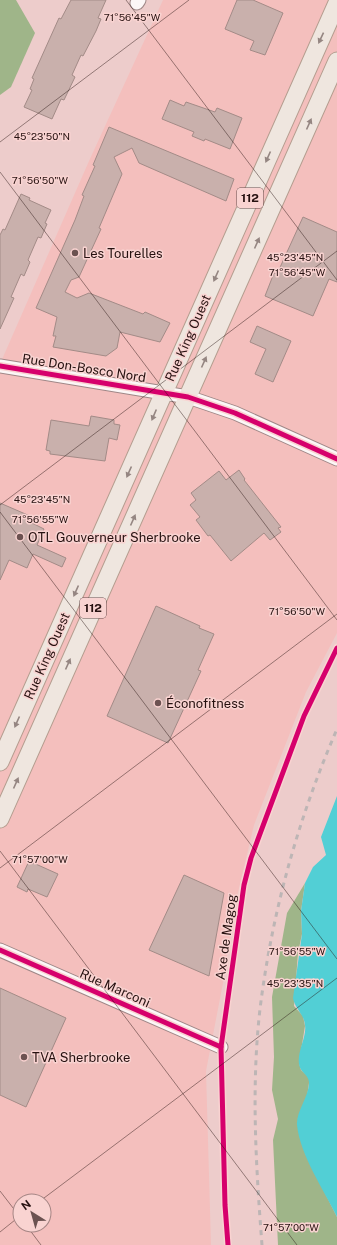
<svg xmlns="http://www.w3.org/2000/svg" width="337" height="1245" font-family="'Public Sans',sans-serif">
  <rect width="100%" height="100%" fill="#edcccb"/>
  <!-- built -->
  <path fill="#f4bfbd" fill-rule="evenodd" d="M163,0H337V633L306,692L254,825L234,909L223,983L206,1071L211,1245H0V364L89,161ZM20,1201H44V1225H20Z"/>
  <!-- forest -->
  <g fill="#9fb589">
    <path d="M0,0H16L35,33L11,87L0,95Z"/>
    <path d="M305,883L301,911L302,934L298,953L294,1006L303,1016L305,1026L299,1063L301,1070L309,1077V1083L307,1097L301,1110L305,1153L337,1217V1245H278L273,1140L278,1119L272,1090L274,1057L272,997L287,913Z"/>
  </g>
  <!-- water -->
  <path fill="#52cfd5" d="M337,796V1217C324,1190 300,1155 297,1125C296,1112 308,1098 309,1084C310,1075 300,1073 299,1064C297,1051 307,1037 305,1025C304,1014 295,1009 293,998L302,934L301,911L305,883L313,867L326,855L321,837Z"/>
  <!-- building -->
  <g fill="#c9b0ac" stroke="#a38b87">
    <path d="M71,0H106L98,18L101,19L96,31L83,56L81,55L72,75L75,77L64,100L61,99L52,119L24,107L32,90L30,89L34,79L32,78L59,18L61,19Z"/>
    <path d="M237,0H253L283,13L265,55L250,50L254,41L225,29Z"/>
    <path d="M170,100L184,106L186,102L215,112L217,108L242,118L230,149L205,139L204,141L192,136L194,132L162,119Z"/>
    <path d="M109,127L234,179L226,201L139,163L132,148L114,157L122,174L99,228L101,229L79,277L71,280L65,292L77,298L89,293L143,314L145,312L170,323L160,342L120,332L117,348L106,356L53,347L56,336H53L57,317L36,308L75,220L84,196L82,195L95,166L93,165Z"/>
    <path d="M21,194L30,198L29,200L51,210L45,223L47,224L41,238L38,237L28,260L30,262L24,276L21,274L11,297L14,298L0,329V235L3,229L5,230Z"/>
    <path d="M303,217L337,232V282L329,279L313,316L265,296L274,273L277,274Z"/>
    <path d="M257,326L291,341L273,382L255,374L266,349L250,342Z"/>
    <path d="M91,416L114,420V424L120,425L117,440L109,438L105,461L50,454V451L46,450L51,420L89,426Z"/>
    <path d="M239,470L245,479L244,480L281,527L278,528L281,532L270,540L264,533L231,561L210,535L208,536L196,520L200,517L190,505L196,500L191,493L219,471L226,480Z"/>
    <path d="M0,503L30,516L28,521L44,529L37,545L66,558L62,567L33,554L27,568L9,560L0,580Z"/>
    <path d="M156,606L200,626L199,628L214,634L198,670L201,671L168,743L107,716Z"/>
    <path d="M29,861L58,874L47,897L28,889L27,892L17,887Z"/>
    <path d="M184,875L224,893L209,976L149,950Z"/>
    <path d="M0,988L66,1018L26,1107L0,1095Z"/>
  </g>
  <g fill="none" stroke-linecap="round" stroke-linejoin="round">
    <defs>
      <g id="minor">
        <path d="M137,3L139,0"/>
        <path d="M0,366L188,397L235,413L337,459"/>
        <path d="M0,950L221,1047"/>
      </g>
      <g id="major">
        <path d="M0,762L337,3"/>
        <path d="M0,819L337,61"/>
      </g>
    </defs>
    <!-- minor casing -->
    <use href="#minor" stroke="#9f8787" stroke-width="15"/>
    <!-- major casing -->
    <use href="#major" stroke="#b49d8f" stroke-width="19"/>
    <!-- minor -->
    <use href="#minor" stroke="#fcf7f7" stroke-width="13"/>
    <!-- major -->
    <use href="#major" stroke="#efe6df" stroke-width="17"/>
    <!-- rail -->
    <path stroke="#bdb5b5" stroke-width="3" stroke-dasharray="5 5" stroke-linecap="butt" d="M262,1245C256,1167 251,1087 260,1009C272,912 298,819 337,729"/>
    <defs>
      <g id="cycleway">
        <path d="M0,366L188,397L235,413L337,459"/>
        <path d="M0,950L221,1047"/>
        <path d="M228,1245L225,1205L221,1047L244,885L251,858L304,716L337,648"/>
      </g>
    </defs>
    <!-- cycleway casing -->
    <use href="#cycleway" stroke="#f9d3d1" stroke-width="8"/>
    <!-- cycleway -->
    <use href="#cycleway" stroke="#d6006c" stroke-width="5"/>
  </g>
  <!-- one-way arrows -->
  <defs><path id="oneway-solid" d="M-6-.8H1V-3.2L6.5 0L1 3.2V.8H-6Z"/></defs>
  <g fill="#958682">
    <use href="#oneway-solid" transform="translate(321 38) rotate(115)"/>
    <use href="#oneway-solid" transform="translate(309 124) rotate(-66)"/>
    <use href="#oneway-solid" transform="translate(268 157) rotate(114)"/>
    <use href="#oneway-solid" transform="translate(257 243) rotate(-66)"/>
    <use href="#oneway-solid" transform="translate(216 276) rotate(114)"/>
    <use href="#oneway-solid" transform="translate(204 362) rotate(-66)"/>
    <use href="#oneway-solid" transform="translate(154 415) rotate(113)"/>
    <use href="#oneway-solid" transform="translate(129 472) rotate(114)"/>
    <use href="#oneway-solid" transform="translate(133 520) rotate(-66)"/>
    <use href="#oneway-solid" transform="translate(76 591) rotate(114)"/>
    <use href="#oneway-solid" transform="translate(68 664) rotate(-66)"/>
    <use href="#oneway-solid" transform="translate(17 722) rotate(114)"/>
    <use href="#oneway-solid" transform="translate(16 783) rotate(-66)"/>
  </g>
  <!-- ticks -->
  <path fill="none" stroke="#261110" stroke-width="1" stroke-opacity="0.45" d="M126,0L337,280M0,142L189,0M0,172L337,620M0,505L337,251M0,512L337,959M0,851L297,1245M0,868L337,614M0,1191L20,1217M40,1201L337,978M26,1225L41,1245M0,1232L20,1216"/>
  <!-- markers -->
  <g fill="#6c5251" stroke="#f9d3d1" stroke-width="1.5">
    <circle cx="75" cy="253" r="4"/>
    <circle cx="20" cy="537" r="4"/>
    <circle cx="158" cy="703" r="4"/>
    <circle cx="24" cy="1057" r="4"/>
  </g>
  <g text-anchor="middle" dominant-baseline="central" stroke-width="3" stroke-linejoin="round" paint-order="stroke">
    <!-- shield labels -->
    <g fill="#f9d3d1" stroke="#654b4a" stroke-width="1">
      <rect x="237" y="188" width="26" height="20" rx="3"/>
      <rect x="80" y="598" width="26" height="20" rx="3"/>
    </g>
    <g font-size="12" font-weight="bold" fill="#261110">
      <text x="250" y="198">112</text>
      <text x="93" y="608">112</text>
    </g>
    <!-- poi labels -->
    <g font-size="13" fill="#261110" stroke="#f9d3d1" text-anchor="start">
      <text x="83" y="253">Les Tourelles</text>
      <text x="28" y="537">OTL Gouverneur Sherbrooke</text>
      <text x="166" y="703">Éconofitness</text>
      <text x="32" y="1057">TVA Sherbrooke</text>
    </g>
    <!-- street labels -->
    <g font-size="13" fill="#261110" stroke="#f9d3d1">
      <text transform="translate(188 338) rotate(-66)">Rue King Ouest</text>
      <text transform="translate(84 368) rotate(9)">Rue Don-Bosco Nord</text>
      <text transform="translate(47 656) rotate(-66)">Rue King Ouest</text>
      <text transform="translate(226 937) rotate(-82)">Axe de Magog</text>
      <text transform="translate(115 988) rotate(24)">Rue Marconi</text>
    </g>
  </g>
  <g font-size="10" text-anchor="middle" fill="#261110" stroke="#f9d3d1" stroke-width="3" stroke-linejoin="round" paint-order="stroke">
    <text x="132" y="21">71°56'45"W</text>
    <text x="42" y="140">45°23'50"N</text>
    <text x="40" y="184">71°56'50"W</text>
    <text x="295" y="261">45°23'45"N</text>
    <text x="297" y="276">71°56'45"W</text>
    <text x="42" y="503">45°23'45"N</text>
    <text x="40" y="523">71°56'55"W</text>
    <text x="297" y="615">71°56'50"W</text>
    <text x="40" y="863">71°57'00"W</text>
    <text x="297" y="955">71°56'55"W</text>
    <text x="295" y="987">45°23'35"N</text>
    <text x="291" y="1231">71°57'00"W</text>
  </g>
  <!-- north arrow -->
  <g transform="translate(32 1213) rotate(323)"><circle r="19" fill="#f9d3d1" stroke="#a58584"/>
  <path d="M0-3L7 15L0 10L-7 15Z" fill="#6c5251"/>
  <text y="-6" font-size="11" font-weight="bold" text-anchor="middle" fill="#261110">N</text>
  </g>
</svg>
